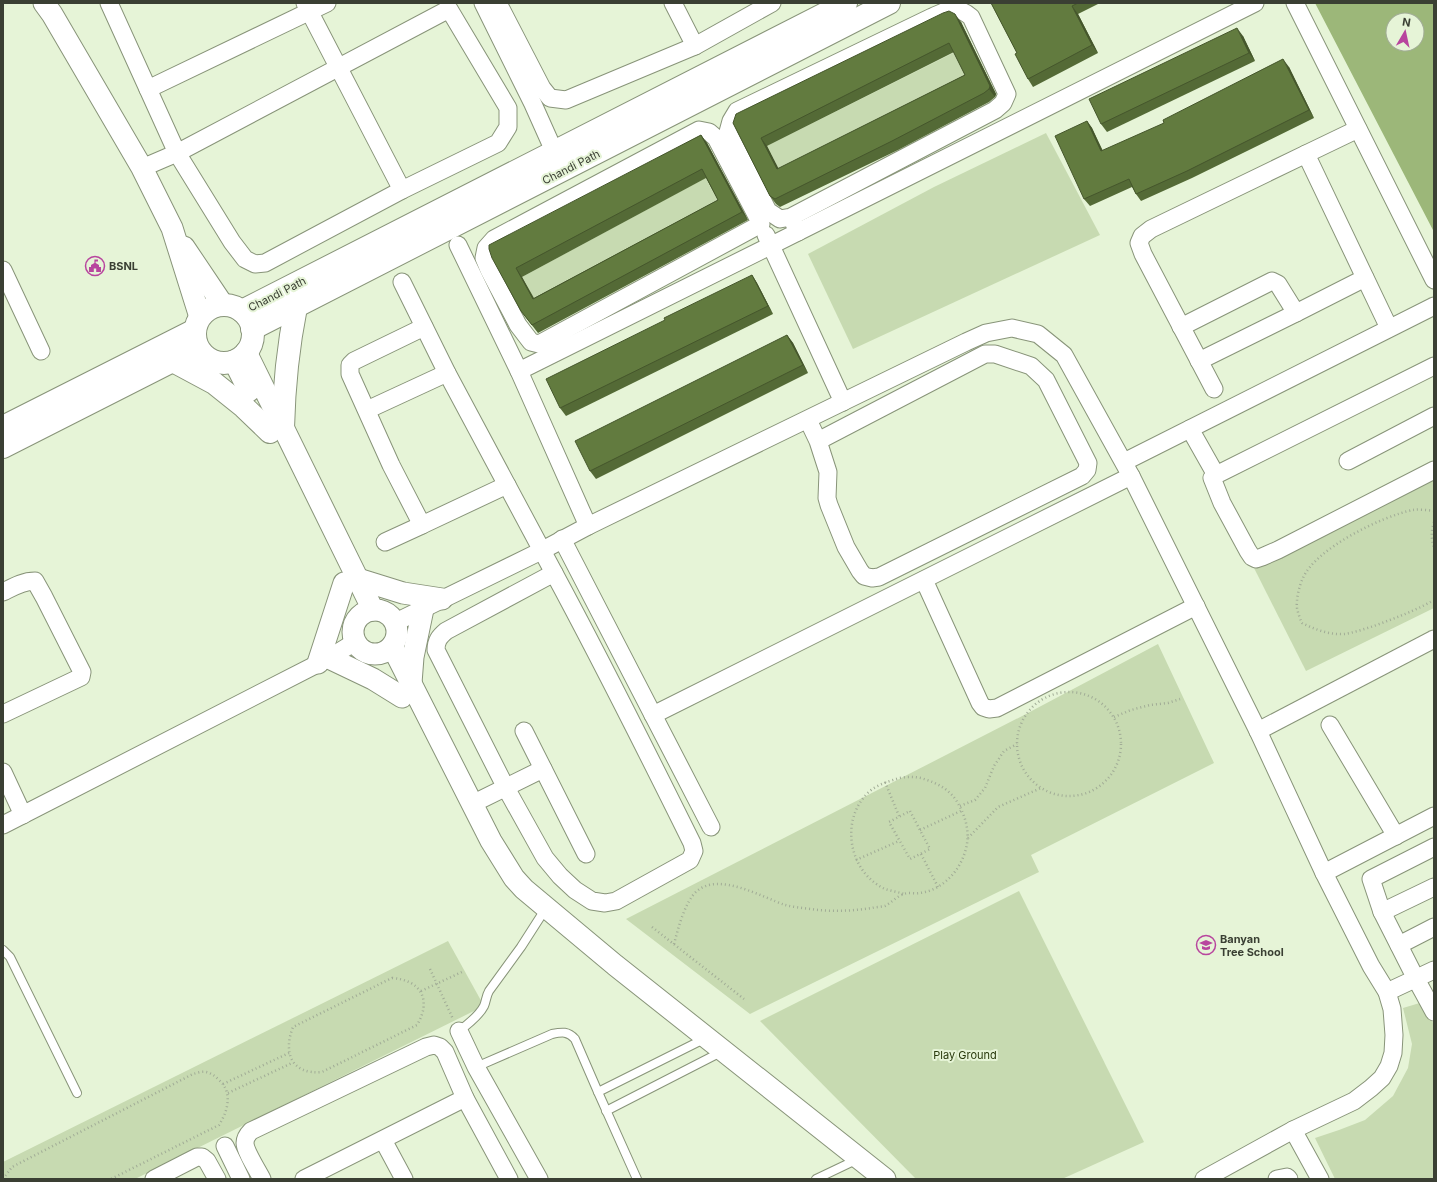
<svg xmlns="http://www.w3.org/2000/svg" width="1437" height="1182" font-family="Inter,sans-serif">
  <rect width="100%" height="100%" fill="#e6f4d7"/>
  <!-- green -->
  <g fill="#c7dab1">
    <path d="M955,52L971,83L783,177L767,146Z"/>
    <path d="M1046,133L1100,235L853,349L808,254L934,187Z"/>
    <path d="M707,177L724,208L538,307L522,277Z"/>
    <path d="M1434,475V608L1306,671L1252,564Z"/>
    <path d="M1158,644L1214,763L1031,855L1039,872L750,1014L626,919L1026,714Z"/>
    <path d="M1019,891L1144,1142L1062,1179H916L760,1021Z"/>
    <path d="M448,941L484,1006L135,1179H3V1162Z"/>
    <path d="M1423,1002L1434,1025V1179H1335L1315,1138L1339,1130L1365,1120L1393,1096L1408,1068L1412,1044L1403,1008Z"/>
  </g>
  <!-- forest -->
  <path fill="#9cb779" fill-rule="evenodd" d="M1315,3H1434V232ZM1393,20H1417V44H1393Z"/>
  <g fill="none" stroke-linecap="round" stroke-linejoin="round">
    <defs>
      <g id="service">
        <path d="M3,950L10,957L77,1093"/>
        <path d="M459,1031C467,1025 479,1016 484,1006C486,1002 486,996 489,991L521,947L546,908"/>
        <path d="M476,1067L552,1034C562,1032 568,1031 575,1039L598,1092L637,1179"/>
        <path d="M598,1092L706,1038"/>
        <path d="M606,1111L723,1051"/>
        <path d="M816,1179L858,1159"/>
      </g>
      <g id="minor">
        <path d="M109,3L177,153L232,242L245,259L255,264L265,263L402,190L498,143L508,127V108L449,9L177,153L142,168"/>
        <path d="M305,3L402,190"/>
        <path d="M483,3L533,104L554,151"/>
        <path d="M498,3L542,88L550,98L566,100L695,46L772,3"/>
        <path d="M673,3L695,46"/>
        <path d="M1295,3L1434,280"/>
        <path d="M148,89L327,3"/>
        <path d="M1358,129L1306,154L1389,328"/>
        <path d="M699,130L709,132L716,138L761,224L539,344L531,342L518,325L489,270L484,258L486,248L494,239Z"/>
        <path d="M791,217L995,110L1003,103L1007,94L971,17C955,4 949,10 932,17L737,111L731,121L728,132L768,211L780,219L791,217L798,232"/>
        <path d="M766,235L843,402"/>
        <path d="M458,245L519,371L588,526"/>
        <path d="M3,270L41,351"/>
        <path d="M402,282L447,373L554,573"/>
        <path d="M1296,313L1365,278"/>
        <path d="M424,327L354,361L350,365V374L391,465L422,525L507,485"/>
        <path d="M1181,327L1272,281L1278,284L1296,313L1199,361"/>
        <path d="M1434,366L1216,475L1212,478L1222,503L1248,551L1252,557L1256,559L1262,557L1278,550L1434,470"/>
        <path d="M519,371L798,232L1255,3"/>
        <path d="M1214,389L1143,254L1139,243L1142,236L1151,229L1306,154"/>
        <path d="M367,410L447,373"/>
        <path d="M808,420L818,441L985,354H995L1031,366L1046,380L1088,463L1087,470L1082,476L879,577L872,578L864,576L860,571L846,547L829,505L827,498L828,472L818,441"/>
        <path d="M1190,429L1216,475"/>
        <path d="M1348,461L1434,416"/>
        <path d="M1124,462L1434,306"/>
        <path d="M562,539L711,827"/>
        <path d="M385,542L422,525"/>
        <path d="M554,573C602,662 647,752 692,843L694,851L690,860L616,901L605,903L592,901L575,890L560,876L545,858L506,788L436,650C436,641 439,637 446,631Z"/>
        <path d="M924,580L980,703L983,707L989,709L997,708L1196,606"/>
        <path d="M3,592C13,587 23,581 35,581L44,597L82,672L81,677L3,714"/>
        <path d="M394,623L541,551L588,526L966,342L986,333L1012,328L1038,334L1064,355L1131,476L1258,731L1324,873L1371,966L1387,992L1392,1009L1394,1035L1393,1053L1389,1066L1382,1078L1371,1088L1354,1101L1293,1130L1204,1179"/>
        <path d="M653,715L1131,476"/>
        <path d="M1330,725L1396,836"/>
        <path d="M524,731L586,854"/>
        <path d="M1258,731L1434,639"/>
        <path d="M3,772L23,815"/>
        <path d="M472,804L543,769"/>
        <path d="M3,825L329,658L355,642"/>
        <path d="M1434,847L1371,879L1382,912L1416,979L1434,1012"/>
        <path d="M1324,873L1434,816"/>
        <path d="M1382,912L1434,887"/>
        <path d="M1399,945L1434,927"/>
        <path d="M1387,992L1434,970"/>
        <path d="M459,1031L476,1067L539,1179"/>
        <path d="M1293,1130L1320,1179"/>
        <path d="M383,1140L404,1179"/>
        <path d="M225,1146L241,1179"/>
        <path d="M154,1179L197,1157H202L207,1161L217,1179"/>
        <path d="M262,1179C258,1171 245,1151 245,1143C245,1138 248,1134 251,1131L426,1047L434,1045L440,1047L445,1052L465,1098L509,1179"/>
        <path d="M304,1179L465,1098"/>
        <path d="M1277,1179L1287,1177L1289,1179"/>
      </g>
      <g id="tertiary">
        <path d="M44,3L52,14L142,168L172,228L200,317"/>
        <path d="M184,247L223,305"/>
        <path d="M246,352L373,610"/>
        <path d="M234,361L249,391"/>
        <path d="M358,579L403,593L442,599"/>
        <circle cx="375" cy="632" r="22"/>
        <path d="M392,646L491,841L514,878L524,889L615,965L885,1179"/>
        <path d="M329,658L373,679L402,697"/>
        <path d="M318,663L344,583"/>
        <path d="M411,683L413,657L423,609"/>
      </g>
      <g id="secondary">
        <circle cx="224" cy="334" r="29"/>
        <path d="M242,311L846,3"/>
        <path d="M252,329L889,3"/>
        <path d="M173,361L214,383L244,407L270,432"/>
        <path d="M3,427L195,330"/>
        <path d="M283,428C284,387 288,347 296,307"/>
        <path d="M3,447L198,348"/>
      </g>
    </defs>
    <!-- service casing -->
    <use href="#service" stroke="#889479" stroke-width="10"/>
    <!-- minor casing -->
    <use href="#minor" stroke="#889479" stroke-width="19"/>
    <!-- tertiary casing -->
    <use href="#tertiary" stroke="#889479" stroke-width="23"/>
    <!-- secondary casing -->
    <use href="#secondary" stroke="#889479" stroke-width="24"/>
    <!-- path -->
    <g stroke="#a1ac96" stroke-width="2.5" stroke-dasharray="1 3" stroke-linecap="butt">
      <path d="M1434,511C1427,510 1419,509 1413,510C1382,516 1315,549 1303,578C1299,586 1296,600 1297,608C1298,613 1300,619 1302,623C1314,629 1329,635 1344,634C1353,633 1364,629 1374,626C1395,618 1415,611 1434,600"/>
      <path d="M1434,522C1431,532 1431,538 1434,547"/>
      <circle cx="1069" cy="744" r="52"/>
      <path d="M1114,717L1131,710L1150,705L1168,703L1180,699"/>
      <path d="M885,782L899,816"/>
      <path d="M960,806L975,800L985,788L994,766L1004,751L1017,744"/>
      <path d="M910,811L930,849L910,859L889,822Z"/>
      <path d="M920,830L963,810"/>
      <path d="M968,838L998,807L1041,788"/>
      <path d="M921,854L938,887"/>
      <path d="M856,860L899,841"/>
      <path d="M652,927L744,999"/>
      <path d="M674,944C678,929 685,901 697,891C719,872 762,897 785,905C793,907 802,908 811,909C831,912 852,911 872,908C876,907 881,907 885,906C891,903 897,896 904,894C909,892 915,894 920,893C942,890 959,872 965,852C971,834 966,816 956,800C949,790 939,784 927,780C917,776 906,776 896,779C887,782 877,785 870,791C839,818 848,872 885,889C891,891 898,892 904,894"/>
      <path d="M430,969L453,1019"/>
      <path d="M392,978C421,980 432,1000 417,1025L322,1072C291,1075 283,1052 293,1027Z"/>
      <path d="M421,991L464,971"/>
      <path d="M223,1084L289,1053"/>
      <path d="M228,1093L292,1063"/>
      <path d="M3,1179L12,1167L193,1074C197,1073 202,1071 206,1072C211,1073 215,1076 219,1080C233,1092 228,1111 219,1125L111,1179"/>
    </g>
    <!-- service -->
    <use href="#service" stroke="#fff" stroke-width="8"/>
    <!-- minor -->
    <use href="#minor" stroke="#fff" stroke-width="17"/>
    <!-- tertiary -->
    <use href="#tertiary" stroke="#fff" stroke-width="21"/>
    <!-- secondary -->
    <use href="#secondary" stroke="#fff" stroke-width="22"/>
  </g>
  <!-- wall -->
  <g fill="#546a36" fill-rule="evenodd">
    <path d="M991,3H1100L1078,14L1098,53L1033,87L1028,79L1017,53Z"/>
    <path d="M961,22L996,94L995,97L989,102L898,150L780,207L776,204L770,196L733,123ZM954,52L965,75L778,169L767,146Z"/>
    <path d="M1243,36L1255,61L1107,132L1101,124Z"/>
    <path d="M1289,67L1314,118L1192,178L1141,201L1136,194L1132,187L1090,206L1084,199L1087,121L1092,128L1103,151Z"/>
    <path d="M701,135L707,143L748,220L538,333L521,311L489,249ZM706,178L718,200L534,298L522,277Z"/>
    <path d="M752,275L757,283L773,314L566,416L560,408Z"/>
    <path d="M787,335L793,343L808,373L596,479L590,471Z"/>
  </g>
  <!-- shaded-wall -->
  <g fill="#45562c">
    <path d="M1072,6L1078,14L1098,53L1092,45Z"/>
    <path d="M955,14L961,22L996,94L995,97L989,89Z"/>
    <path d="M1237,28L1243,36L1255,61L1249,53Z"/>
    <path d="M1283,59L1289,67L1314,118L1309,110Z"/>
    <path d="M1087,121L1092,128L1106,159L1101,151Z"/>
    <path d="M701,135L707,143L748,220L742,212Z"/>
    <path d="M761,138L767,146L783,177L777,169Z"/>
    <path d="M516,268L522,277L538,307L533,299Z"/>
    <path d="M752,275L757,283L773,314L768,306Z"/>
    <path d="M787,335L793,343L808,373L803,365Z"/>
  </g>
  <!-- building -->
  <g fill="#627b3f" stroke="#45562c" fill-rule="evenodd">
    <path d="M991,3H1078L1072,6L1092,45L1028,79L1015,54L1017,53Z"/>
    <path d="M949,11L955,14L990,86L989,89L984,93L892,141L775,199L770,196L733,123L736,114L943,13ZM949,43L965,75L777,169L761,138Z"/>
    <path d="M1237,28L1249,53L1101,124L1089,99Z"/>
    <path d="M1283,59L1309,110L1187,171L1136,194L1129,179L1084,199L1055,136L1087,121L1101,151L1164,123L1163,120Z"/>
    <path d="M701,135L742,212L532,325L521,311L492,258L489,249V245ZM702,169L718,200L533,299L516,268Z"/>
    <path d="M752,275L768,306L560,408L546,379L665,320L664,318Z"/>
    <path d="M787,335L803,365L590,471L575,441Z"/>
  </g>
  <!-- icons -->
  <defs>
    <symbol id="civic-ring" viewBox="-11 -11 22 22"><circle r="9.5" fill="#e6f4d7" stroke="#b8459e" stroke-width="1.5"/><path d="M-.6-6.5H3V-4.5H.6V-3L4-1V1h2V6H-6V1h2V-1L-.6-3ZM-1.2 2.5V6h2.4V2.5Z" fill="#b8459e"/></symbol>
    <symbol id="school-ring" viewBox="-11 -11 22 22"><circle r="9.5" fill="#e6f4d7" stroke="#b8459e" stroke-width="1.5"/><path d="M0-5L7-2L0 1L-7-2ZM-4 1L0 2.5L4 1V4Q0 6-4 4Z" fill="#b8459e"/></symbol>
  </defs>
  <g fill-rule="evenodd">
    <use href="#civic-ring" x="84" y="255" width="22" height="22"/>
    <use href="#school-ring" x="1195" y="934" width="22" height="22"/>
  </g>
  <g text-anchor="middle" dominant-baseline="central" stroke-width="4" stroke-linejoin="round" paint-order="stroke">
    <!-- street labels -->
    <g font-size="11" fill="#3a3f33" stroke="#e6f4d7">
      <text transform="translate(571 167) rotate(-27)">Chandi Path</text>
      <text transform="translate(277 294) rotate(-27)">Chandi Path</text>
    </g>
    <!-- poi labels -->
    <g font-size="11" font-weight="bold" fill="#3a3f33" stroke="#e6f4d7" text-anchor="start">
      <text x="109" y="266">BSNL</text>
      <text x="1220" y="939">Banyan<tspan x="1220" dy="13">Tree School</tspan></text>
    </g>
    <!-- park labels -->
    <g font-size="11" fill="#293a0c" stroke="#e6f4d7">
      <text x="965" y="1055">Play Ground</text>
    </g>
  </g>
  <!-- border -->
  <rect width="1437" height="1182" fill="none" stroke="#3a3f33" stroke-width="8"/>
  <!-- north arrow -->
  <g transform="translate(1405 32) rotate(9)"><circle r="19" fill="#e6f4d7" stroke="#a1ac95"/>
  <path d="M0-3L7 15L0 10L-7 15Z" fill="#b8459e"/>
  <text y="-6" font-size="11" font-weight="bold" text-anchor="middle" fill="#3a3f33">N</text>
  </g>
</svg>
